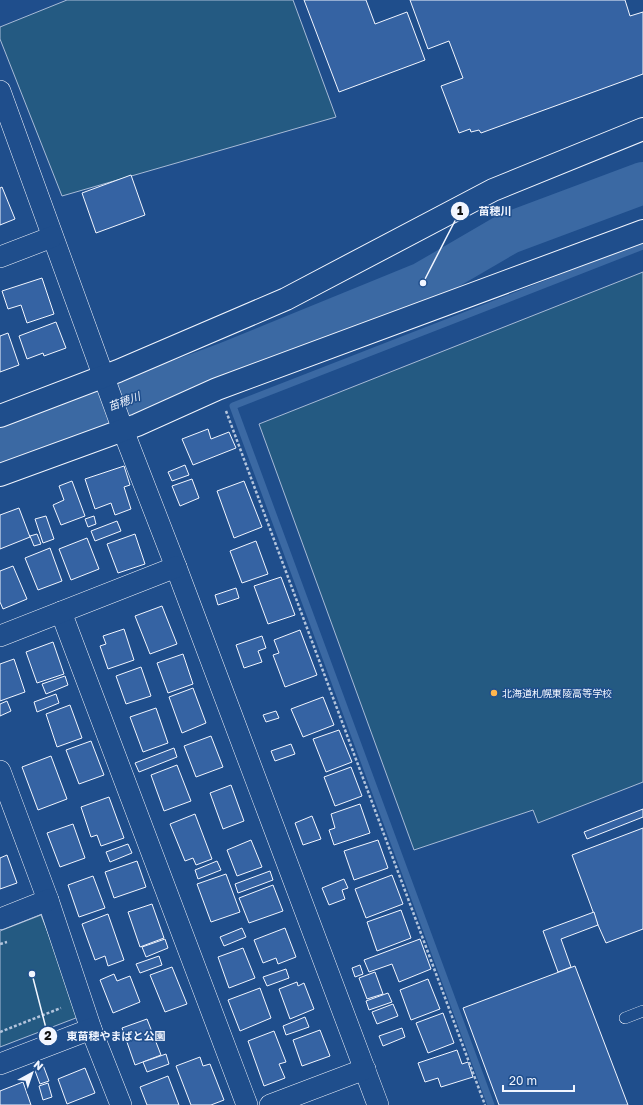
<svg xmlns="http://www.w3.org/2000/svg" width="643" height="1105" font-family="'Golos Text','Noto Sans JP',sans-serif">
  <rect width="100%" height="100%" fill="#1f4e8c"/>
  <!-- green -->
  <g fill="#245a82" stroke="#a8bbd7">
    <path d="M67,0H293L336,117L62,196L0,39V27Z"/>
    <path d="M643,272V782L538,823L533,810L414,850L259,424Z"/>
    <path d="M41,915L81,1016L0,1047V931Z"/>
  </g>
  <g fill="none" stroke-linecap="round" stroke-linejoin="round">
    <!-- stream -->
    <path stroke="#3b69a3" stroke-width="7" d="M491,1105L233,406L643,246"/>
    <!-- river -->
    <path stroke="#3b69a3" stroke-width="42" d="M0,447L227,363L423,283L509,233L643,183"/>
  </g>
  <!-- building -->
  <g fill="#3563a3" stroke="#f2f6ff">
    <path d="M304,0H366L375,24L407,12L425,60L339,92Z"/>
    <path d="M410,0H625L630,16L643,12V74L481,133L479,130L471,132L470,129L459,133L441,86L463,78L449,41L428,49Z"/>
    <path d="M131,175L145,215L96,233L82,193Z"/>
    <path d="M2,187L15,219L0,225V188Z"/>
    <path d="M42,278L54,314L27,323L21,305L8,309L2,291Z"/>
    <path d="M56,322L66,348L44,356L43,353L27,359L19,336Z"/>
    <path d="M8,333L19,365L0,372V336Z"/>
    <path d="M208,429L211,439L229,432L236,448L193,465L182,439Z"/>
    <path d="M185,465L189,475L172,481L168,472Z"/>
    <path d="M124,466L130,485L124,487L131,509L115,515L111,503L95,509L85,479Z"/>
    <path d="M192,479L199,498L180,506L172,486Z"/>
    <path d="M72,481L85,516L61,525L53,505L64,500L59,486Z"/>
    <path d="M244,481L262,527L234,538L217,491Z"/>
    <path d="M19,508L30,537L0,549V515Z"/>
    <path d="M46,516L54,539L43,543L35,519Z"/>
    <path d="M94,516L96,524L88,527L85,519Z"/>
    <path d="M117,521L121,531L95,541L91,531Z"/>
    <path d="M37,534L41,544L34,546L30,536Z"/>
    <path d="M135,534L145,564L118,573L107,544Z"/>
    <path d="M87,538L99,569L71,580L59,549Z"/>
    <path d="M256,541L268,574L242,583L230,551Z"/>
    <path d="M50,548L62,581L38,590L25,558Z"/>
    <path d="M13,566L27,599L3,609L0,602V571Z"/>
    <path d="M281,577L295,615L268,624L254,586Z"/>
    <path d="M236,588L239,598L218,605L215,595Z"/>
    <path d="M162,606L177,644L150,654L135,616Z"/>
    <path d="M124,629L134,660L108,669L100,646L106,644L103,636Z"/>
    <path d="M300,630L317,675L285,687L273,655L279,653L274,640Z"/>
    <path d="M262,636L266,648L258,651L262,662L244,668L236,645Z"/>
    <path d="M53,642L64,674L37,683L26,652Z"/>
    <path d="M183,654L193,684L168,693L157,663Z"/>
    <path d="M14,659L25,692L0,701V664Z"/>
    <path d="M141,667L151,696L126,704L116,676Z"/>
    <path d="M65,676L68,685L46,694L42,684Z"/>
    <path d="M193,688L206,723L182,733L169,697Z"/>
    <path d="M56,694L59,703L37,712L34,702Z"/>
    <path d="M323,697L334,725L303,737L291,709Z"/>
    <path d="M7,701L11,711L0,716V704Z"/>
    <path d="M70,705L82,738L57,747L46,714Z"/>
    <path d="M156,708L168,743L143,752L130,717Z"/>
    <path d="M276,711L279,718L266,722L263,715Z"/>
    <path d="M339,730L352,762L326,772L313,739Z"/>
    <path d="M211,736L223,767L196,777L184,746Z"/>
    <path d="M91,741L104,775L79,784L66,750Z"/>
    <path d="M291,744L295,754L275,761L271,751Z"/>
    <path d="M174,748L177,757L139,772L135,763Z"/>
    <path d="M51,756L67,799L38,810L22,767Z"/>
    <path d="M177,765L191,801L164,811L151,775Z"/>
    <path d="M351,767L362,796L335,806L324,777Z"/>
    <path d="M231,785L244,821L223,829L210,793Z"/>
    <path d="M109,797L124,838L101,846L97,835L91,837L81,807Z"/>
    <path d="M360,804L370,833L334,845L329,830L335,828L331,814Z"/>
    <path d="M643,809V817L587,839L584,832Z"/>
    <path d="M195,814L212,859L196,865L193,858L185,861L170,824Z"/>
    <path d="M312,816L321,839L303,845L295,823Z"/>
    <path d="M73,824L85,858L60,867L47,833Z"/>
    <path d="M643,828V929L606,943L598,925L572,855Z"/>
    <path d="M251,840L262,867L237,876L227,850Z"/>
    <path d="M378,840L388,868L354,880L344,851Z"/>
    <path d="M128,844L132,853L110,862L106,852Z"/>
    <path d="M7,855L17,883L0,889V858Z"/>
    <path d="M137,861L146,887L114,898L105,872Z"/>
    <path d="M217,861L221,870L198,879L195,870Z"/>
    <path d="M270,871L273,880L238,893L235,884Z"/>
    <path d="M226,874L240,912L211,922L197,884Z"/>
    <path d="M392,875L403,904L366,918L355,889Z"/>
    <path d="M93,876L105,908L79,917L68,885Z"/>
    <path d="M344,879L348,888L342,890L345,899L329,905L322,888Z"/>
    <path d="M273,885L283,911L249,923L239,898Z"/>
    <path d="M152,904L164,938L140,947L128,912Z"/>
    <path d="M401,910L411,938L377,951L367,922Z"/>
    <path d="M594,912L598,925L561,939L571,967L558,972L543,931Z"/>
    <path d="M108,914L124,960L108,966L105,956L95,960L82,924Z"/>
    <path d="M242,928L246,937L224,946L220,937Z"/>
    <path d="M285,928L296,957L278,964L276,958L263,963L254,940Z"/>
    <path d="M165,939L168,948L146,957L142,947Z"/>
    <path d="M420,939L431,969L399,982L392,964L369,972L364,960Z"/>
    <path d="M243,948L255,978L229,988L218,957Z"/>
    <path d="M159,956L162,965L140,973L136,964Z"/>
    <path d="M360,965L363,974L355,977L352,968Z"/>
    <path d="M575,966L628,1105H499L463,1008Z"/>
    <path d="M172,967L187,1004L165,1012L150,975Z"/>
    <path d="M286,969L289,978L267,986L263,977Z"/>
    <path d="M375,972L383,994L367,999L359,978Z"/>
    <path d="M114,974L117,981L130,976L140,1002L113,1013L100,980Z"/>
    <path d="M428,979L440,1009L411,1020L400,990Z"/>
    <path d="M297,982L298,986L304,983L314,1009L290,1019L279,989Z"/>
    <path d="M260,988L271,1018L240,1031L228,1000Z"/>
    <path d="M388,993L392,1002L369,1010L366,1001Z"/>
    <path d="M393,1004L398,1016L377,1024L372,1012Z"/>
    <path d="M443,1013L454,1043L428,1053L416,1023Z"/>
    <path d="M305,1017L309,1027L286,1035L283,1026Z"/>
    <path d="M147,1019L161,1055L135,1065L122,1028Z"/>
    <path d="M402,1028L405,1037L383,1046L379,1036Z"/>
    <path d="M320,1030L330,1056L302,1066L293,1040Z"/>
    <path d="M274,1031L286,1062L279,1064L285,1078L264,1086L248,1041Z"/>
    <path d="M457,1050L462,1064L468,1062L473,1077L441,1087L438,1078L425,1082L418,1063Z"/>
    <path d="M166,1054L169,1064L147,1072L143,1062Z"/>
    <path d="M200,1057L203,1066L210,1064L224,1100L211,1105H191L176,1066Z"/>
    <path d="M43,1065L49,1081L40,1084L34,1068Z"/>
    <path d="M85,1068L95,1093L67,1104L58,1079Z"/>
    <path d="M168,1076L179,1105H147L140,1087Z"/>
    <path d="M23,1082L31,1105H0V1091Z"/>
    <path d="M48,1083L52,1097L43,1100L39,1086Z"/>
  </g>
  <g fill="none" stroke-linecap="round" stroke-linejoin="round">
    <defs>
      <path id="service" d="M625,1018L643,1011"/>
      <g id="minor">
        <path d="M0,91L123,430L176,567L378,1105"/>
        <path d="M0,257L52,237"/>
        <path d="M61,612L247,1105"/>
        <path d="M0,636L176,567"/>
        <path d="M0,771L48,900L91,1029L121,1105"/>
        <path d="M0,919L48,900"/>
        <path d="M0,1064L91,1029"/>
        <path d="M270,1105L365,1069"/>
      </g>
      <g id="tertiary">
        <path d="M0,416L118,371L286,299L493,190L643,129"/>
        <path d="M0,475L137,425L217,389L643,231"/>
      </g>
    </defs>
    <!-- service casing -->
    <use href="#service" stroke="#f2f6ff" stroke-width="12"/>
    <!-- minor casing -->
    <use href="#minor" stroke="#f2f6ff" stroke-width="22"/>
    <!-- tertiary casing -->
    <use href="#tertiary" stroke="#f2f6ff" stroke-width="24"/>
    <!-- path -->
    <g stroke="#b3c4dc" stroke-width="2.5" stroke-dasharray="3 2" stroke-linecap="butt">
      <path d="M226,411L485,1105"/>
      <path d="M0,944L7,942"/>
      <path d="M0,1032L61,1008"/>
    </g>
    <!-- service -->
    <use href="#service" stroke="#1f4e8c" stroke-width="11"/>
    <!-- minor -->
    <use href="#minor" stroke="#1f4e8c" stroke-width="21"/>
    <!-- tertiary -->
    <use href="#tertiary" stroke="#1f4e8c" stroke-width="22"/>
  </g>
  <!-- markers -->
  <circle fill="#ffb74d" stroke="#1f4e8c" stroke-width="1.5" cx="494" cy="693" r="4"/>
  <g text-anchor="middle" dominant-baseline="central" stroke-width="3" stroke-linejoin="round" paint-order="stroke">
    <!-- poi labels -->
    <g font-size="10" fill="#f2f6ff" stroke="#1f4e8c" text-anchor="start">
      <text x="502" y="693">北海道札幌東陵高等学校</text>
    </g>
    <!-- water labels -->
    <g font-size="11" font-style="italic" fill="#f2f6ff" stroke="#1f4e8c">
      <text transform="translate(124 401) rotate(-20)">苗穂川</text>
    </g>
  </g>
  <!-- callouts -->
  <path fill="none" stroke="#f2f6ff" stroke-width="1.5" d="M423 283L460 211M32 974L48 1036"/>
  <g fill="#f2f6ff" stroke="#1f4e8c" stroke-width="1.5">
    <circle cx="423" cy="283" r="4"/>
    <circle cx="32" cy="974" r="4"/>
    <circle cx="460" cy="211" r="10"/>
    <circle cx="48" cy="1036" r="10"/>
  </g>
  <g font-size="12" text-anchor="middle" font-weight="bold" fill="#111">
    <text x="460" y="215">1</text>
    <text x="48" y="1040">2</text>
  </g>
  <g font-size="11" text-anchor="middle" font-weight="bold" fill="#f2f6ff" stroke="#1f4e8c" stroke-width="3" stroke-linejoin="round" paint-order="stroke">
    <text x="495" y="215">苗穂川</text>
    <text x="116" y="1040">東苗穂やまばと公園</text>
  </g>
  <!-- north arrow -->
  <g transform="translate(32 1073) rotate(40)" stroke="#1f4e8c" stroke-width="3" paint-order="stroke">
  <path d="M0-3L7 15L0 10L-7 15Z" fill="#f2f6ff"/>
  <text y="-6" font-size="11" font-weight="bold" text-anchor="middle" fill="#f2f6ff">N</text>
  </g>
  <!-- scale -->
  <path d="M503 1085v6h71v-6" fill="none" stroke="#f2f6ff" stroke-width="2"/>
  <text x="509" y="1085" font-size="12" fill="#f2f6ff" stroke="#1f4e8c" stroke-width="3" paint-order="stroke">20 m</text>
</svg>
